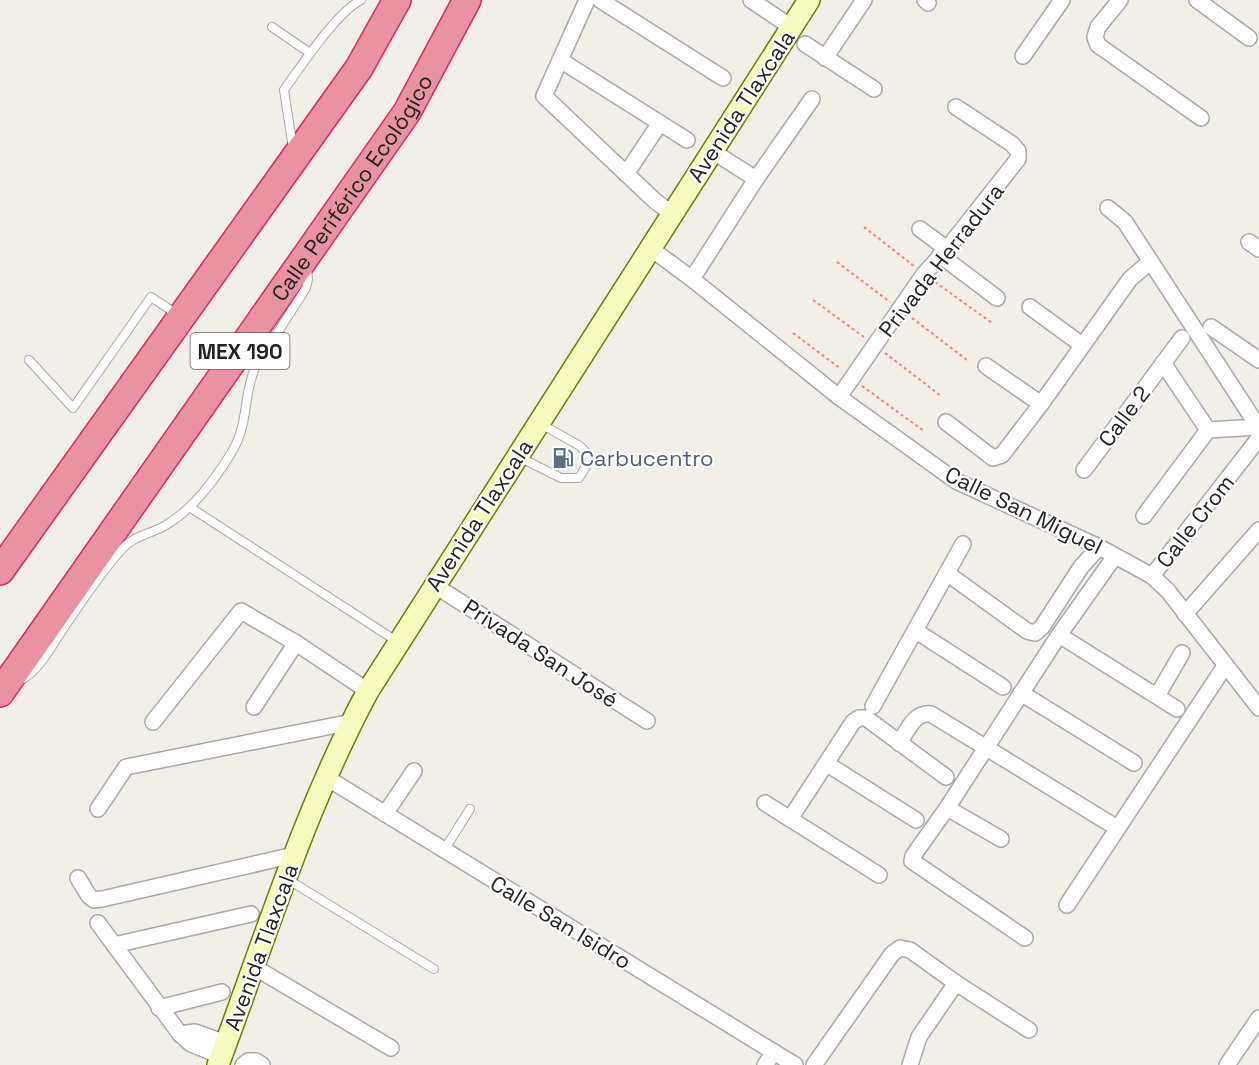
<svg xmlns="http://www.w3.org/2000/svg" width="1259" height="1065" font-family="'Space Grotesk',sans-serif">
  <rect width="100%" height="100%" fill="#f2efe9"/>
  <!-- building -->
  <path fill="#c7bfb8" stroke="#c4b6ab" stroke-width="1.5" d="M561,447L574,455L565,469L552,461Z"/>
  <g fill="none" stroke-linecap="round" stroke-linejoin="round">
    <defs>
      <g id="lane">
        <path d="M272,27L310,53"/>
        <path d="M293,148L284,90C302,65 336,13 361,0"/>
        <path d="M29,360L73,408L151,297L178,315"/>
        <path d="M519,457L561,478H579L591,458L580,446L539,423"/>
        <path d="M191,508L398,642"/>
        <path d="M23,679C42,667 52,645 65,626C83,600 101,572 122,549C134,535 152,534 166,525C193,509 213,482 230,455C250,424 242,398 255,368L306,288L308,279L307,268"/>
        <path d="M444,850L470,809"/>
        <path d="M287,879L434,969"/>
      </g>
      <g id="street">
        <path d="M587,0L544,96L654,200L672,214"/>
        <path d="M600,0L723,78"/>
        <path d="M751,0L791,27"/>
        <path d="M925,0L928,3"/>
        <path d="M1120,0L1098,27L1095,37L1098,45L1201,118"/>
        <path d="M1197,0L1249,38"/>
        <path d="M805,44L874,89"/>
        <path d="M1023,56L1062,0"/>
        <path d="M825,58L864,0"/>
        <path d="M560,60L687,140"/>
        <path d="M712,151L756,179"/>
        <path d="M626,174L660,123"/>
        <path d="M1108,208L1125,222L1259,428"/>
        <path d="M920,229L947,249"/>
        <path d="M1249,242L1259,249"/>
        <path d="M650,248L692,279L839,397L956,481L1099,547L1152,576L1168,591L1259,708"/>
        <path d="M940,255L997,298"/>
        <path d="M692,279L756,179L812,99"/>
        <path d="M1030,307L1082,345"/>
        <path d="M1211,327L1259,360"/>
        <path d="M1163,363L1208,430"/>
        <path d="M986,366L1041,404"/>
        <path d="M839,397L924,274L947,249L1018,159V151L1012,144L956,107"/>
        <path d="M946,422L993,458L1002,455L1041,404L1130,279L1150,262"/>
        <path d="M1084,470L1182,338"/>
        <path d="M1144,516L1208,430L1258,427"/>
        <path d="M948,574L1027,631L1035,633L1042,627L1081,567L1099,547"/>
        <path d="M1152,576L1259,438"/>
        <path d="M434,585L647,721"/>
        <path d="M1185,614L1259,530"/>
        <path d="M916,631L1003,687"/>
        <path d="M1059,635L1177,709"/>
        <path d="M1021,693L1134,763"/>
        <path d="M1157,696L1182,653"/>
        <path d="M873,706L963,544"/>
        <path d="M254,707L296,643"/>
        <path d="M153,722L241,611L296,643L368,691"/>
        <path d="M899,743C908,730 914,712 931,714L1109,823"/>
        <path d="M827,764L916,820"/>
        <path d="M327,778L795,1065"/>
        <path d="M765,803L879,875"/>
        <path d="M947,808L1001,839"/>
        <path d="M98,809L126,767L352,722"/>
        <path d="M385,814L414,771"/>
        <path d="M790,819L853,722L859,718H866L946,777"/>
        <path d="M78,878L89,896L94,900L102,899L294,855"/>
        <path d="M1067,905L1225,666"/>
        <path d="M98,923L180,1034L191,1044L221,1056"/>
        <path d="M1025,938L912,861L913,856L947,808L1059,635L1115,556"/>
        <path d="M114,945L251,914"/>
        <path d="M254,967L391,1048"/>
        <path d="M956,983L1029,1030"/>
        <path d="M159,1008L222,992"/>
        <path d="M180,1034L195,1032L226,1043"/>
        <path d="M243,1065L248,1061H256L262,1065"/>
        <path d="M765,1065L774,1052"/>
        <path d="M814,1065L892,954L900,948L910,950L956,983L919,1037L910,1065"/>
        <path d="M1227,1065L1259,1018"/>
      </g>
      <path id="secondary" d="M218,1065C265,939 304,810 368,691L809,0"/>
      <g id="highway">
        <path d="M0,571L359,68L397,0"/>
        <path id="s1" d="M0,693L407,112L467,0"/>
      </g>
    </defs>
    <!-- lane casing -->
    <use href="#lane" stroke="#a9a9a9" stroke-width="10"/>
    <!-- street casing -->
    <use href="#street" stroke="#a9a9a9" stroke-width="18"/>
    <!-- secondary casing -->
    <use href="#secondary" stroke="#707d05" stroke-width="24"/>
    <!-- highway casing -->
    <use href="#highway" stroke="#dc2a67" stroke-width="30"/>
    <!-- path -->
    <g stroke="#fa8072" stroke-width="2" stroke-dasharray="3 3" stroke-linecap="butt">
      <path d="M864,227L914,266"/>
      <path d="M837,262L890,302"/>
      <path d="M935,282L992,323"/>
      <path d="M813,300L864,337"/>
      <path d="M912,318L967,360"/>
      <path d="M793,333L841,369"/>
      <path d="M885,353L941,396"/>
      <path d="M862,386L924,431"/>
    </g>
    <!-- lane -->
    <use href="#lane" stroke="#fff" stroke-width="8"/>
    <!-- street -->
    <use href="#street" stroke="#fff" stroke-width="15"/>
    <!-- secondary -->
    <use href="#secondary" stroke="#f7fabf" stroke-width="21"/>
    <!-- highway -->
    <use href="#highway" stroke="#e892a2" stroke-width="27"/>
  </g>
  <!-- icons -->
  <defs>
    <symbol id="fuel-bare" viewBox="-9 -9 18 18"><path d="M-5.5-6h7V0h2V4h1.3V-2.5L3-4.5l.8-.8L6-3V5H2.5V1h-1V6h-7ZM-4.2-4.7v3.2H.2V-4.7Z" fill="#5c6f8a" stroke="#fff" stroke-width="2.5" paint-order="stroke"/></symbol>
  </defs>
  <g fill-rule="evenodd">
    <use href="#fuel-bare" x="548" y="443" width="30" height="30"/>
  </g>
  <g text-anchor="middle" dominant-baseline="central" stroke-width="4.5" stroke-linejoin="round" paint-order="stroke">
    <!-- shield labels -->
    <rect fill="#fff" stroke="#646464" stroke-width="1.5" x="190.5" y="333" width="99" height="36" rx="4.5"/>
    <g font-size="21" font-weight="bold" fill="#222">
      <text x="240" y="351">MEX 190</text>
    </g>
    <!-- street labels -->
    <g font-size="22" fill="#222" stroke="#fff">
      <text transform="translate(741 106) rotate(-57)">Avenida Tlaxcala</text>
      <text stroke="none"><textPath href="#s1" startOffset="616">Calle Periférico Ecológico</textPath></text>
      <text transform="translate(941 260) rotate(-52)">Privada Herradura</text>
      <text transform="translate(1124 416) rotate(-53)">Calle 2</text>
      <text transform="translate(1024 510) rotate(26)">Calle San Miguel</text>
      <text transform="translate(479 515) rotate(-57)">Avenida Tlaxcala</text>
      <text transform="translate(1195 521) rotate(-52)">Calle Crom</text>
      <text transform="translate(541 653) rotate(33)">Privada San José</text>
      <text transform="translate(561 922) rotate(31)">Calle San Isidro</text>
      <text transform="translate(261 947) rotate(-70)">Avenida Tlaxcala</text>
    </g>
    <!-- service labels -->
    <g font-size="22" fill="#4e5e75" stroke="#fff" text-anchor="start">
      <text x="580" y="458">Carbucentro</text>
    </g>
  </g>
</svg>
